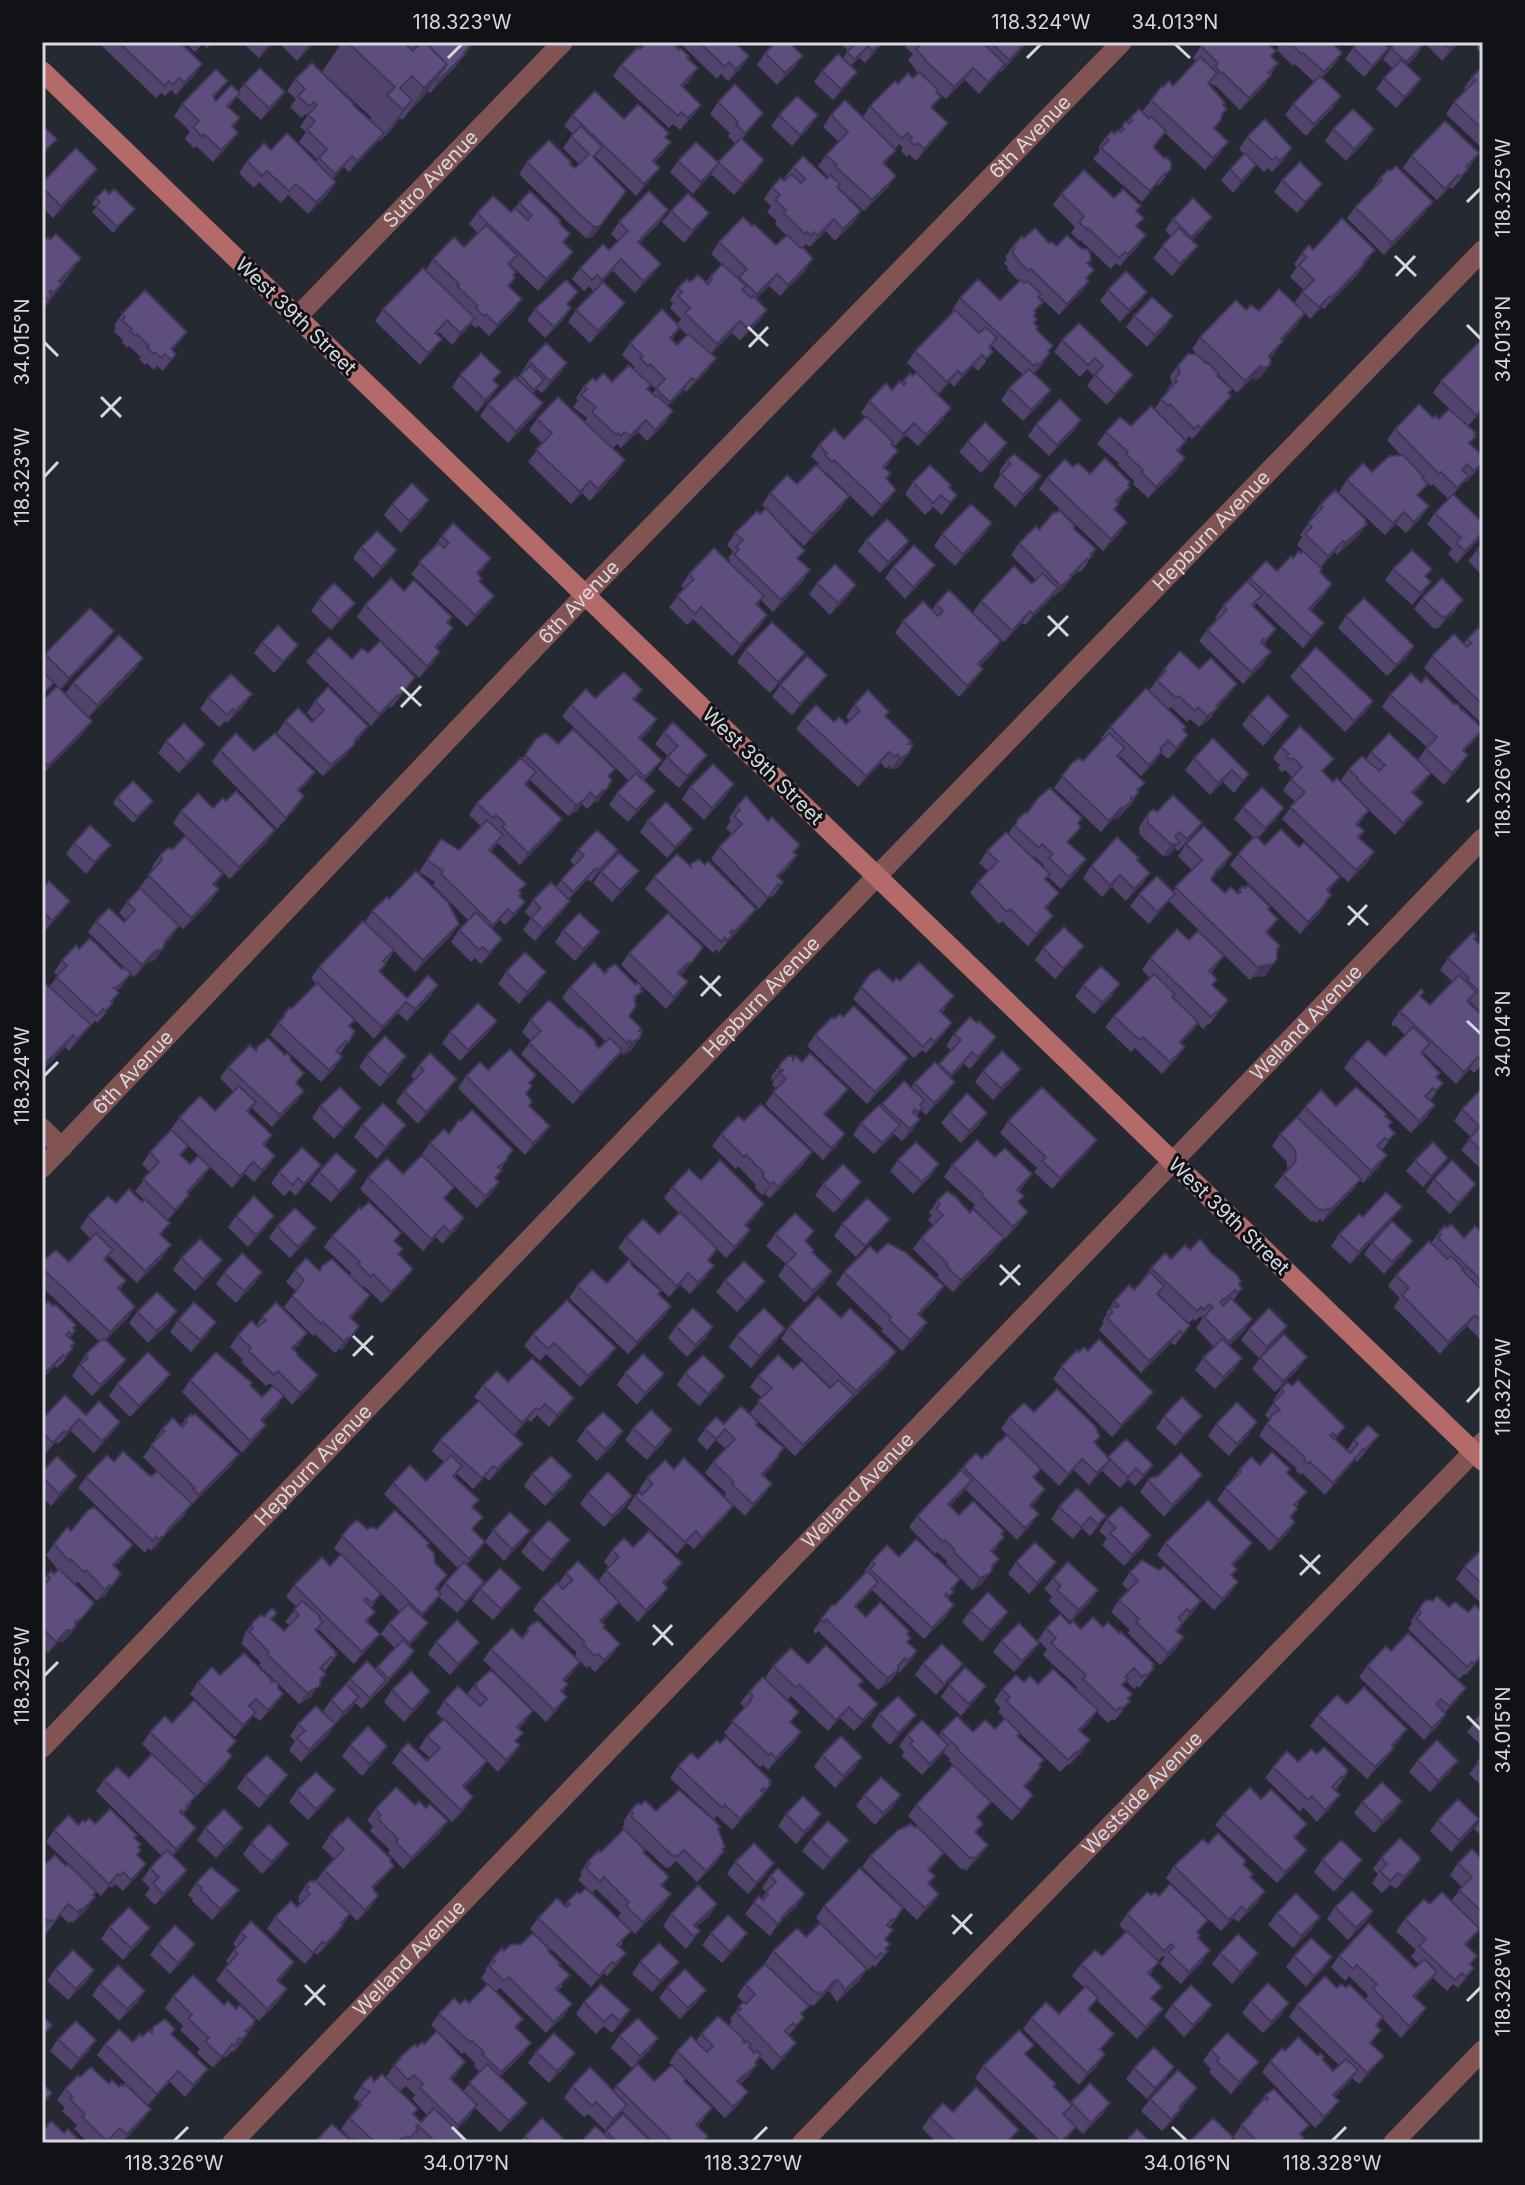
<svg xmlns="http://www.w3.org/2000/svg" width="1525" height="2185" font-family="Inter,sans-serif">
  <rect width="100%" height="100%" fill="#252932"/>
  <g fill="none" stroke-linecap="round" stroke-linejoin="round">
    <!-- street -->
    <g stroke="#825353" stroke-width="20">
      <path id="s1" d="M297,317L563,42"/>
      <path d="M42,1128L62,1148"/>
      <path id="s2" d="M42,1168L585,595L1122,42"/>
      <path id="s3" d="M42,1748L877,876L1483,250"/>
      <path id="s4" d="M232,2143L1483,838"/>
      <path id="s5" d="M802,2143L1483,1442"/>
      <path d="M1393,2143L1483,2050"/>
    </g>
    <!-- secondary -->
    <path stroke="#b36a69" stroke-width="20" d="M42,71L1483,1461"/>
  </g>
  <!-- wall -->
  <g fill="#51436c" fill-rule="evenodd">
    <path d="M103,42H180L202,64L194,76L176,95L171,90L165,96L161,93L156,98L101,45Z"/>
    <path d="M185,42H213L207,48L202,44L195,52Z"/>
    <path d="M242,42H274L259,58Z"/>
    <path d="M278,42H315L297,61Z"/>
    <path d="M342,42H474L457,65L430,93L428,91L402,120L400,118L390,132L380,141L379,140L349,172L344,167L333,179L336,182L328,194L308,214L288,195L281,203L259,182L254,188L239,173L247,161L271,150L316,162L318,160L299,142L306,132L300,127L308,115L306,114L301,118L290,107L296,99L287,91L295,79L353,105L370,120L372,118L322,72Z"/>
    <path d="M647,42H734L741,68L728,81L721,74L717,79L680,43L677,48L688,58L690,80L683,87L701,105L693,116L680,130L673,124L669,128L613,76L621,65Z"/>
    <path d="M844,42H883L876,51L865,63L859,58L851,66L849,83L833,100L814,82L822,71L843,58L848,51L842,44Z"/>
    <path d="M909,42H982L984,44L986,42H1028L1022,49L1001,72L1000,71L979,94L965,80L946,99L937,91L933,109L948,123L939,135L916,161L909,154L907,157L901,151L903,148L899,144L895,149L885,164L896,176L888,187L864,211L838,187L861,211L853,223L835,241L826,231L810,247L806,244L803,247L805,271L780,296L769,286L756,299L767,310L759,321L740,341L732,333L711,354L716,358L708,370L686,392L684,390L668,406L673,411L665,423L647,441L638,432L621,448L617,444L613,448L610,445H609L625,460L617,472L590,501L582,493L571,504L528,462L542,443L529,430L537,419L585,422L587,418L573,407L578,400L576,398L584,386L596,381L612,382L633,369L635,367L622,355L630,343L677,324L681,319L670,308L673,303L670,300L678,288L690,282H706L710,277L725,267L711,254L719,242L752,226L776,245L786,235L775,224L777,221L767,212L771,206L764,199L772,187L786,179L784,178L793,167L827,179L828,177L818,166L826,155L839,142L823,127L831,115L863,117L870,106L898,84L913,78L918,73L908,60L913,54L905,47ZM680,328L687,335L677,345L672,339ZM651,385L656,389L652,394L648,389Z"/>
    <path d="M1273,42H1331L1342,53L1334,65L1322,78L1333,108L1306,136L1285,115L1293,104L1314,82L1295,64L1293,66L1277,50L1279,48Z"/>
    <path d="M1396,42H1460L1442,61L1425,43L1417,55L1407,65L1421,79L1413,90L1396,108L1376,89L1384,78L1393,69L1383,59Z"/>
    <path d="M1477,42H1483V55L1477,49Z"/>
    <path d="M1201,46L1271,57L1278,63L1263,87L1240,110L1215,85L1214,86L1211,83L1209,85L1224,105L1221,120L1215,129L1220,154L1205,170L1165,133L1154,148L1171,169L1163,180L1158,186L1157,184L1142,202L1093,159L1100,150L1098,148L1106,137L1114,134L1119,130L1130,118H1149L1142,112L1151,100L1163,87L1173,86L1196,61L1193,58Z"/>
    <path d="M1353,48L1381,59L1364,77L1345,59Z"/>
    <path d="M765,53L803,56L795,67L777,85L757,65Z"/>
    <path d="M1483,66V149L1446,114L1454,102L1466,90L1464,88L1472,77Z"/>
    <path d="M228,81L214,98L216,101L238,92L244,84L277,103L261,120L237,97L229,107L240,118L233,128L238,133L230,144L213,162L196,146L194,148L185,139L190,131L174,116L182,104Z"/>
    <path d="M718,102L763,113L742,139L764,160L756,172L734,195L711,174L693,194L670,172L678,161L718,163L735,144L728,136L730,133L710,114Z"/>
    <path d="M572,115L624,119L669,133L666,137L663,154L654,162L651,179L636,196L595,156L594,158L626,191L592,238H586L570,224L519,174L527,162L570,164L575,168L579,164L563,148L573,134L564,126Z"/>
    <path d="M779,115L810,127L792,146L771,126Z"/>
    <path d="M1333,129H1374L1366,141L1346,161L1325,141Z"/>
    <path d="M1247,137L1284,160L1272,172L1268,168L1264,172L1255,163L1256,165L1248,177L1233,193L1221,180L1230,169L1244,154L1239,149Z"/>
    <path d="M1479,153L1460,180L1452,189L1450,187L1437,200L1403,168L1411,156Z"/>
    <path d="M1380,178L1424,214L1384,255L1347,218L1355,207L1373,188Z"/>
    <path d="M89,180L53,218L42,207V183Z"/>
    <path d="M1282,180L1314,195L1297,213L1274,192Z"/>
    <path d="M109,194L135,209L113,233L92,212L96,207L92,204L96,198Z"/>
    <path d="M1061,194L1114,198L1137,211V227L1146,235L1138,247L1120,266L1116,263L1111,269L1080,240L1079,241L1071,233L1075,227L1053,205Z"/>
    <path d="M519,203L560,224L564,243L573,252L565,263L538,291L510,264L509,266L516,272L509,287L514,311L489,336L478,325L476,328L471,324L452,345L439,332L437,334L433,350L420,365L375,321L383,309L426,270L433,259L464,247L478,233L469,224L477,213L511,212Z"/>
    <path d="M668,210L660,222L640,243L661,264L652,275L635,293L613,271L593,291L589,286L584,291L572,279L580,268L609,250L618,241L611,234L619,222Z"/>
    <path d="M671,211L700,225L684,243L662,222Z"/>
    <path d="M1212,217L1204,228L1192,240L1198,246L1189,257L1172,276L1153,258L1171,236L1165,230L1173,219Z"/>
    <path d="M1024,238L1049,243L1091,260L1088,264L1087,280L1089,281L1081,292L1059,315L1039,296V298L1034,316V324L1036,330L1050,353L1042,365L1034,374L1051,390L1042,402L1023,421L1001,400L1009,388L1023,375L992,346L985,363L978,371L973,366L954,387L950,382L939,394L907,363L915,351L954,312L952,310L960,298L1000,300L1019,281L1007,269L1008,267L1004,263L1007,259L1005,257L1013,246Z"/>
    <path d="M42,243L65,281L42,311Z"/>
    <path d="M1313,250H1375L1357,275L1324,309L1322,307L1310,319L1305,313L1297,325L1282,340L1283,341L1270,358L1261,377L1257,380L1252,378L1237,393L1218,374L1217,376L1232,389L1223,407L1192,439L1189,436L1186,440L1179,452L1177,470L1148,498L1133,484L1134,481L1118,465L1119,463L1097,444L1106,432L1131,426L1154,409L1168,391L1167,390L1172,383L1170,376L1178,365L1206,363L1192,349L1200,337L1246,310L1259,311L1294,303L1304,290L1290,277L1297,267L1294,264L1302,253Z"/>
    <path d="M1108,290L1147,292L1139,303L1120,322L1100,301Z"/>
    <path d="M625,303L617,314L590,343L568,322L576,310Z"/>
    <path d="M569,306L571,308L563,320L545,338L527,320L535,309Z"/>
    <path d="M122,314L187,332L172,351L176,354L163,371L157,366L154,370L147,363L145,365L139,359L141,357L129,346L127,348L122,342L123,340L114,331L116,328L114,326Z"/>
    <path d="M1134,316L1165,328L1147,347L1126,327Z"/>
    <path d="M1079,323L1125,386L1107,405L1087,386L1094,376L1087,369L1080,377L1054,352L1062,340Z"/>
    <path d="M529,361L567,363L559,375L542,393L537,389L533,394L535,415L508,443L480,416L488,404L517,379Z"/>
    <path d="M460,375L494,381L491,397L477,412L452,387Z"/>
    <path d="M904,380L943,420L918,446L906,435L895,446L892,443L891,445L898,451L885,468L887,479L896,490L888,501L872,517L826,472L825,473L841,508L804,546L762,505L770,493L797,484L819,464L811,456L819,445L844,439L865,417L861,413L869,401L892,390Z"/>
    <path d="M1441,381L1483,409L1468,426L1476,436L1470,444L1483,456V462L1477,470L1466,482L1465,481L1453,495L1478,519L1483,513V535L1457,563L1448,554L1452,549L1427,524L1435,513L1448,499L1433,484L1431,486L1423,478L1418,496L1421,518L1406,533L1396,524L1385,535L1339,492L1347,480L1372,472L1401,455L1387,440L1395,429L1433,418L1461,420L1433,393Z"/>
    <path d="M1081,420L1073,432L1049,456L1028,436L1036,424Z"/>
    <path d="M968,441L999,455L981,473L959,452Z"/>
    <path d="M1007,460L1033,488L1015,507L993,486L1001,474L999,472Z"/>
    <path d="M1073,467L1090,474L1128,485L1115,510L1119,534L1103,551L1039,489L1047,478Z"/>
    <path d="M913,482L949,488L957,495L942,515L933,507L925,515L905,494Z"/>
    <path d="M392,504L421,512L401,533L384,515Z"/>
    <path d="M1320,505L1359,535L1337,555L1335,552L1321,567L1320,572L1332,584L1324,596L1311,611L1324,623L1315,635L1303,648L1256,603L1254,607L1276,629L1264,645L1263,664L1243,684L1199,641L1207,630L1217,620L1215,618L1223,606L1250,578L1277,571L1293,558L1303,551L1297,545L1302,537L1300,535L1313,517L1312,516Z"/>
    <path d="M1074,529L1096,549L1084,568L1080,572L1078,571L1071,578L1063,589L1052,597L1025,625L1022,623L1004,642L973,612L981,601L1032,584L1036,580L1011,555L1019,543L1039,530Z"/>
    <path d="M735,533L799,559L810,570L802,582L773,612L761,600L757,606L767,615L759,627L732,656L693,619L687,625L669,607L684,589L681,586L689,574L729,562L730,560L728,558L733,551L727,545Z"/>
    <path d="M942,534L984,535L955,566L934,546Z"/>
    <path d="M442,536L491,558L478,575L480,582L494,596L486,607L467,627L411,574Z"/>
    <path d="M866,540L909,541L901,553L880,573L858,551Z"/>
    <path d="M1483,543V576L1468,561Z"/>
    <path d="M361,547L389,562L373,578L353,558Z"/>
    <path d="M935,565L927,576L905,599L885,578L893,567Z"/>
    <path d="M1393,569L1426,577L1431,582L1423,593L1412,605L1385,580Z"/>
    <path d="M817,583L848,596L830,615L809,594Z"/>
    <path d="M404,591L452,617L448,623L445,640L436,649L440,652L432,664L419,678L357,617L365,605Z"/>
    <path d="M1422,598L1455,611L1437,629L1435,627L1434,629L1414,609Z"/>
    <path d="M319,599L355,603L347,614L331,630L311,611Z"/>
    <path d="M936,604L1001,641L993,653L980,666L975,680L959,697L895,633L903,621L932,610Z"/>
    <path d="M1346,616L1414,646L1406,658L1387,676L1338,628Z"/>
    <path d="M1483,632V725L1424,668L1432,656L1464,644L1467,639Z"/>
    <path d="M106,642L61,689L42,671V658L45,654Z"/>
    <path d="M262,642L290,656L274,673L254,653Z"/>
    <path d="M745,650L796,664L770,693L737,662Z"/>
    <path d="M315,651L352,659L407,688L391,708L390,706L371,726L306,662Z"/>
    <path d="M1299,666L1373,701L1365,713L1345,732L1290,677Z"/>
    <path d="M1164,669H1199L1237,684L1229,695L1218,707L1210,719L1199,727L1190,719L1187,722L1171,707L1168,710L1188,735L1180,747L1168,759L1161,753L1154,763L1141,776L1120,756L1119,758L1139,792L1131,804L1117,819H1113L1101,832L1054,788L1072,763L1083,761L1103,740L1101,738L1110,727L1149,691Z"/>
    <path d="M135,670L89,717L92,721L84,732L42,775V701L65,694L73,683Z"/>
    <path d="M827,675L819,686L792,715L772,697L780,685Z"/>
    <path d="M1421,683L1483,729L1474,741L1464,751L1460,767L1444,785L1418,760L1427,747L1382,707L1390,695Z"/>
    <path d="M642,690L635,700L657,719L649,731L641,740L662,760L653,771L644,781L647,802L628,822L609,805L617,793L629,781L562,716L571,705L595,698Z"/>
    <path d="M208,697L244,706L227,723L225,721L219,727L200,709Z"/>
    <path d="M315,701L360,738L354,744L345,756L323,776L277,733L285,721L312,722L314,720L307,713Z"/>
    <path d="M854,705L886,717L909,744L901,765L895,769H890V765L886,769L881,763L858,787L796,729L804,718L846,724L850,721L846,717Z"/>
    <path d="M1250,714L1281,728L1263,746L1242,725Z"/>
    <path d="M664,732L707,755L699,766L679,788L658,769L668,756L655,744Z"/>
    <path d="M536,739L558,744L609,777L598,802H595L587,809L582,804L577,811L568,816L530,780L526,785L562,819L554,830L520,865L498,843L491,851L520,892V896L525,902L517,913L505,925L500,920L492,929L493,951L481,964L475,958L471,962L451,942L459,930L468,920L433,885L435,882L419,872L441,839L459,850L481,826L469,815L477,803L522,759Z"/>
    <path d="M166,741L205,744L197,755L179,773L158,753Z"/>
    <path d="M1281,747L1324,773L1333,782L1349,790L1350,789L1341,780L1349,769L1366,759L1371,752L1431,773L1422,785L1413,794L1414,814L1395,835L1369,810L1358,825L1364,831L1359,838L1374,852L1366,864L1348,882L1282,819L1295,802L1283,790L1292,777L1285,770L1282,772L1278,768L1280,765L1273,758Z"/>
    <path d="M220,750L254,751L315,772L307,784L299,791L304,796L296,808L277,829L212,762Z"/>
    <path d="M1194,758L1249,774L1234,793L1223,782L1210,795L1185,770Z"/>
    <path d="M690,787L726,796L704,820L682,799Z"/>
    <path d="M117,797L149,807L133,823L113,803Z"/>
    <path d="M737,806L768,821L800,845L794,853L797,855L789,867L778,878L783,882L775,894L772,897L770,896L759,909L711,859L719,847L732,834L726,828L731,820L729,818Z"/>
    <path d="M1243,807L1284,808L1275,820L1258,838L1265,845L1299,847L1340,877L1328,892L1331,895L1318,915L1300,934L1230,865L1238,854L1254,838L1234,819Z"/>
    <path d="M181,811L267,842L230,879L173,823Z"/>
    <path d="M1149,812H1157L1202,823L1194,835L1178,851L1175,848L1168,856H1163L1140,835L1139,827Z"/>
    <path d="M1082,818L1078,824L1081,827L1068,843L1078,871L1061,889L1048,877L1046,880L1059,893L1046,909L1045,927L1028,946L1002,921L999,924L970,893L978,882L988,871L979,863L987,851L1008,834L1018,819ZM1034,856L1044,865L1043,868L1033,857Z"/>
    <path d="M648,820L693,829L685,840L667,858L640,832Z"/>
    <path d="M74,843L102,856L86,874L66,854Z"/>
    <path d="M1186,844L1232,854L1211,880L1225,893H1237L1243,886L1278,919L1267,934L1277,950L1269,971L1265,976L1253,977L1250,980L1169,901L1149,924L1130,906L1139,894L1172,892L1192,870L1178,856Z"/>
    <path d="M578,850H618L610,861L590,882L588,879L568,900L562,912L535,941L523,930L531,918L525,912L533,900L556,887L574,865L570,861Z"/>
    <path d="M160,855L223,874L215,885L211,901L183,929L140,887L153,870L152,867Z"/>
    <path d="M1137,860L1150,873L1142,884L1126,901L1112,887L1102,897L1083,878L1091,866Z"/>
    <path d="M691,864L748,920L718,953L717,949L713,953L645,889L654,877L690,866Z"/>
    <path d="M601,872L631,882L612,902L593,883Z"/>
    <path d="M42,889L70,901L62,912L44,932L42,931Z"/>
    <path d="M389,899L451,936L415,972L394,951L380,972L407,998L438,985L430,997L407,1021L398,1013L374,1039L355,1020L350,1027L355,1031L340,1054L342,1057L334,1069L321,1082L270,1035L284,1014L292,1008L316,984L311,978L319,967L365,922L372,911Z"/>
    <path d="M127,902L179,926L164,945L155,960L147,963L134,977L88,932L96,921L124,922L126,920L119,913Z"/>
    <path d="M563,930L600,932L592,943L575,961L555,942Z"/>
    <path d="M1475,939L1483,947V1014L1470,1001L1469,1003L1483,1063L1474,1073L1470,1069L1456,1084L1424,1053L1422,1055L1436,1077L1443,1083L1430,1101L1427,1117L1411,1133L1344,1068L1352,1057L1385,1056L1405,1035L1395,1025L1394,1027L1391,1024L1399,1012L1421,997L1430,1005L1453,982L1440,970L1448,958Z"/>
    <path d="M1189,940L1224,956L1211,973L1213,986L1228,1000L1209,1025L1208,1024L1203,1029L1198,1024L1190,1034L1181,1043L1185,1047L1177,1058L1162,1074L1135,1048L1131,1052L1105,1027L1114,1016L1150,978L1142,970L1150,958Z"/>
    <path d="M1084,946L1076,957L1055,979L1035,960L1043,948Z"/>
    <path d="M629,953L684,973L680,974V994L666,1009L621,965Z"/>
    <path d="M62,960L123,985L117,991L112,1002L105,1014L97,1023L95,1021L69,1051L65,1047L42,1071V983L49,987L58,976L54,972Z"/>
    <path d="M607,969L640,989L629,1016L639,1031L631,1051L622,1055V1052L614,1061L573,1104L521,1054L531,1041L522,1032L530,1020L595,1044L599,1048L606,1042L562,998L570,987L604,973Z"/>
    <path d="M506,972L538,984L519,1004L498,984Z"/>
    <path d="M870,974L893,982L900,981L946,1008L941,1013L944,1034L926,1053L922,1050L914,1058L853,999Z"/>
    <path d="M1083,985L1112,996L1094,1014L1075,997Z"/>
    <path d="M834,1019L900,1070L867,1104L807,1046L815,1035Z"/>
    <path d="M450,1032L488,1033L460,1061L442,1043Z"/>
    <path d="M954,1034L988,1049L970,1069L964,1064L951,1078L955,1082L947,1093L926,1115L921,1110L917,1116L920,1119L912,1131L902,1141L894,1134L874,1154L853,1135L861,1123L880,1106L904,1081L911,1088L914,1083L938,1065L951,1050L946,1046Z"/>
    <path d="M257,1047L290,1059L296,1083L304,1091L296,1102L272,1127L252,1108L248,1113L272,1135L265,1146L275,1156L267,1168L254,1182L245,1174L232,1188L171,1129L179,1118L215,1111L234,1092L220,1078L228,1067L255,1050Z"/>
    <path d="M367,1055L406,1056L398,1068L380,1087L359,1067Z"/>
    <path d="M793,1060L802,1062L848,1089L839,1101L825,1115L837,1146L823,1160L765,1104L776,1089L772,1084L774,1081H771L772,1076L780,1064Z"/>
    <path d="M419,1065L449,1090L418,1124L396,1102L404,1091L414,1080L411,1076Z"/>
    <path d="M1021,1069L1013,1080L993,1100L975,1082L983,1071Z"/>
    <path d="M488,1070L536,1075L530,1084L527,1094L530,1106L542,1137L525,1155L458,1088L466,1076Z"/>
    <path d="M1483,1095V1171L1461,1150L1471,1137L1454,1121L1462,1109Z"/>
    <path d="M320,1106L361,1108L353,1119L334,1139L312,1118Z"/>
    <path d="M1336,1106L1386,1116L1392,1122L1389,1127L1395,1133L1382,1150L1379,1167L1363,1183L1360,1180L1353,1190L1322,1222L1320,1219L1316,1223L1314,1220L1312,1222L1274,1186L1287,1170V1162L1272,1146L1280,1134L1297,1117L1305,1107Z"/>
    <path d="M950,1112L987,1113L979,1125L961,1143L941,1123Z"/>
    <path d="M744,1121L812,1152L804,1164L770,1198L765,1194L762,1195L755,1188L756,1185L738,1166L736,1169L712,1146L721,1134Z"/>
    <path d="M1008,1121L1089,1151L1052,1189L1034,1172L1037,1168L1000,1133Z"/>
    <path d="M362,1125L398,1136L377,1159L354,1137Z"/>
    <path d="M449,1134L513,1150L501,1169L496,1179L499,1182L491,1194L477,1208L422,1154L430,1143Z"/>
    <path d="M150,1152L181,1156L202,1179L188,1194L189,1195L181,1206L167,1221L161,1236L163,1257L137,1283L109,1256L106,1260L126,1281L120,1290L135,1307L127,1319L106,1339L126,1360L118,1371L92,1396L72,1376L86,1354L99,1341L42,1287V1262H69L91,1239L80,1228L88,1216L142,1202L144,1200L135,1191L150,1172L142,1164Z"/>
    <path d="M995,1157L1032,1174L1019,1192L1024,1196L1019,1203L1020,1223L1005,1239L973,1207L975,1205L944,1177L952,1165Z"/>
    <path d="M1448,1158L1440,1169L1423,1187L1406,1171L1415,1160Z"/>
    <path d="M898,1160L931,1176L913,1194L890,1171Z"/>
    <path d="M357,1171L349,1183L331,1202L310,1184L319,1172Z"/>
    <path d="M279,1172L313,1177L295,1196L290,1190L284,1196L271,1183Z"/>
    <path d="M403,1174L445,1199L464,1218L456,1230L442,1244L436,1237L423,1251L360,1189L368,1177Z"/>
    <path d="M1434,1179L1468,1195L1450,1214L1426,1191Z"/>
    <path d="M701,1180L764,1204L746,1226L750,1230L742,1242L726,1258L717,1249L709,1261L706,1277L690,1294L680,1285L669,1297L618,1248L626,1237L659,1234L679,1213L664,1198L672,1187Z"/>
    <path d="M823,1184L853,1193L834,1213L815,1195Z"/>
    <path d="M937,1201L996,1249L953,1292L937,1277L939,1275L913,1249L921,1238L933,1225L928,1220L932,1215L929,1213Z"/>
    <path d="M236,1216L266,1227L248,1247L228,1227Z"/>
    <path d="M1363,1217L1393,1218L1350,1264L1331,1246L1339,1234Z"/>
    <path d="M890,1219L881,1231L856,1257L834,1236L842,1224Z"/>
    <path d="M277,1226L308,1240L290,1258L269,1238Z"/>
    <path d="M1439,1232L1464,1238L1483,1234V1336L1480,1339L1467,1326L1440,1354L1394,1307L1400,1298L1388,1286L1396,1275L1431,1243Z"/>
    <path d="M775,1234L806,1242L814,1250L813,1252L832,1271L824,1283L805,1303L778,1276L786,1264L766,1246Z"/>
    <path d="M332,1236L395,1242L399,1255L413,1269L405,1280L382,1303L364,1286L363,1288L370,1295L362,1307L351,1318L359,1326L342,1350L339,1349L335,1353L315,1334L313,1336L284,1307L296,1291L286,1282L295,1270H319L322,1266L350,1275L351,1273L324,1247Z"/>
    <path d="M1372,1243L1405,1252L1384,1274L1364,1254Z"/>
    <path d="M1190,1250L1242,1288L1233,1301L1252,1319L1244,1331L1229,1346L1242,1358L1234,1370L1215,1389L1195,1370L1203,1358L1214,1347L1196,1328L1203,1318L1201,1316L1195,1321L1193,1319L1189,1323L1159,1294L1158,1295L1190,1325L1175,1345L1171,1343L1141,1373L1099,1330L1104,1322L1102,1321L1107,1314L1106,1313L1114,1301L1134,1290L1151,1268Z"/>
    <path d="M877,1253L936,1298L920,1315L927,1322L919,1334L902,1351L881,1331L883,1329L836,1284L844,1272Z"/>
    <path d="M181,1258L222,1260L214,1271L195,1291L173,1270Z"/>
    <path d="M631,1265L671,1306L663,1318L628,1354L569,1298L577,1286L607,1283Z"/>
    <path d="M262,1272L254,1284L236,1303L216,1284L224,1273Z"/>
    <path d="M725,1280L765,1281L757,1292L737,1312L716,1292Z"/>
    <path d="M42,1307L75,1331L70,1338L75,1343L72,1347L73,1348L65,1360L57,1368L55,1366L42,1379Z"/>
    <path d="M137,1312L169,1323L148,1343L129,1323Z"/>
    <path d="M262,1317L299,1345L294,1350L297,1356L318,1375L310,1387L292,1405L284,1396L276,1408L262,1422L266,1425L258,1436L242,1453L182,1392L190,1380L250,1386L262,1397L274,1387L270,1383L266,1386L241,1362L243,1360L230,1347L238,1335L256,1326Z"/>
    <path d="M178,1320L208,1334L191,1352L170,1332Z"/>
    <path d="M676,1326L713,1327L705,1339L687,1357L668,1338Z"/>
    <path d="M1287,1326L1279,1337L1259,1358L1241,1340L1249,1329Z"/>
    <path d="M789,1327L888,1364L795,1456L750,1413L762,1398L750,1387L758,1376L793,1369L830,1388L831,1387L781,1339Z"/>
    <path d="M533,1334L608,1359L580,1387L546,1354L540,1361L524,1346Z"/>
    <path d="M737,1335L777,1340L751,1368L729,1347Z"/>
    <path d="M1088,1351L1153,1392L1145,1403L1112,1437L1053,1379L1061,1367L1079,1352Z"/>
    <path d="M1307,1357L1299,1368L1275,1392L1252,1369L1260,1358Z"/>
    <path d="M625,1373L664,1374L656,1385L637,1405L617,1385Z"/>
    <path d="M685,1373L717,1388L699,1406L677,1385Z"/>
    <path d="M170,1374L162,1385L130,1417L109,1396L117,1384Z"/>
    <path d="M508,1382L566,1409L549,1427L537,1415L531,1422L528,1420L514,1435L523,1444L514,1455L489,1481L485,1477L473,1489L457,1474L455,1477L479,1500L473,1508L474,1530L477,1554L467,1564L484,1582L476,1593L457,1613L439,1597L422,1617L420,1635L409,1646L414,1651L406,1663L362,1709L355,1703L351,1709L335,1724L323,1711L331,1700L350,1679L375,1669L395,1648L381,1634L389,1623L400,1612L359,1572L381,1594L371,1608L368,1622L380,1634L371,1645L354,1664L318,1629L316,1632L337,1655L325,1671L323,1668L321,1669L326,1674L311,1697L299,1704L259,1665L261,1663L241,1643L244,1639L243,1638L245,1633L253,1622L277,1613L272,1620L284,1631L289,1625L285,1622L297,1607L286,1597L294,1585L330,1566L341,1555L334,1548L349,1527L367,1529L427,1546L435,1563L439,1587L436,1589L439,1591L458,1568L384,1494L393,1483L426,1481L444,1462L432,1451L440,1440L479,1401L474,1397L483,1385Z"/>
    <path d="M1281,1389L1345,1427L1335,1440L1347,1450L1354,1440L1379,1435L1370,1447L1357,1462L1355,1460L1325,1495L1302,1473L1300,1475L1296,1471L1297,1469L1259,1436L1269,1419L1265,1415L1274,1402L1273,1401Z"/>
    <path d="M1034,1412L1100,1437L1095,1443L1108,1458L1153,1465L1145,1476L1135,1486L1128,1480L1120,1488L1102,1471L1089,1485L1074,1470L1059,1486L1001,1429L1009,1417Z"/>
    <path d="M86,1415L120,1422L112,1433L94,1453L71,1431L58,1444L56,1442L45,1454L42,1452V1419Z"/>
    <path d="M1164,1416H1202L1193,1427L1175,1446L1156,1428Z"/>
    <path d="M185,1420L231,1466L190,1506L184,1516L164,1536L156,1547L150,1551L148,1548L145,1553L78,1488L86,1477L114,1462L149,1475L186,1499L143,1457L155,1441L154,1440L162,1429L181,1426Z"/>
    <path d="M724,1424L756,1425L779,1456L763,1476L772,1484L764,1495L745,1516L724,1496L726,1493L705,1473L713,1462L726,1449L716,1440L707,1450L697,1440L705,1429Z"/>
    <path d="M1216,1424L1249,1434L1229,1456L1208,1436Z"/>
    <path d="M633,1428L664,1442L647,1460L625,1440Z"/>
    <path d="M585,1429L615,1443L597,1461L577,1441Z"/>
    <path d="M976,1453L982,1459L1041,1469L1034,1479L1037,1501L1031,1506V1525L1017,1540L965,1489L950,1506L959,1515L1001,1535L996,1549L992,1552L999,1559L984,1581L981,1585L972,1590L946,1563L947,1561L937,1552L935,1554L909,1527L917,1516Z"/>
    <path d="M1260,1465L1287,1473L1299,1504L1296,1506L1291,1518L1295,1522L1287,1534L1270,1551L1217,1500L1239,1470Z"/>
    <path d="M674,1469L733,1506L725,1517L694,1549L687,1543L677,1554L627,1508L635,1496L643,1494L639,1490L647,1478Z"/>
    <path d="M42,1472L69,1487L51,1506L42,1496Z"/>
    <path d="M532,1474L572,1476L564,1488L545,1506L524,1486Z"/>
    <path d="M1158,1476L1194,1486L1164,1517L1140,1492L1148,1480Z"/>
    <path d="M588,1493L632,1496L624,1508L604,1527L580,1504Z"/>
    <path d="M1059,1507L1106,1516L1098,1527L1090,1536L1082,1528L1073,1539L1051,1519Z"/>
    <path d="M1107,1519L1151,1535L1143,1547L1124,1566L1102,1545L1107,1538L1099,1531Z"/>
    <path d="M493,1530L521,1543L504,1561L485,1542Z"/>
    <path d="M71,1531L125,1556L115,1567L104,1598L101,1597L97,1601L78,1582L75,1584L62,1571L61,1572L74,1630L63,1642L59,1641L48,1653L42,1648V1577L44,1579L47,1575L54,1574L58,1570L46,1555L54,1544Z"/>
    <path d="M530,1540L562,1551L543,1572L521,1552Z"/>
    <path d="M1165,1543H1252L1244,1555L1233,1565L1237,1569L1232,1576L1230,1594L1214,1610L1157,1555Z"/>
    <path d="M633,1547L682,1563L674,1575L664,1584L668,1588L660,1599L638,1622L618,1602L611,1613L602,1622L612,1655L595,1672L589,1666L587,1668L575,1656L577,1653L533,1610L541,1599L558,1584L566,1573L598,1581L609,1567L604,1562L612,1550Z"/>
    <path d="M1483,1548V1605L1456,1579L1464,1567Z"/>
    <path d="M899,1557L960,1579L952,1591L948,1599L954,1605L946,1617L924,1639L872,1590L856,1607L866,1617L907,1634L908,1642L917,1651L909,1663L899,1673L898,1671L890,1682L878,1690L818,1631L816,1634L813,1631L832,1605H835L865,1573L864,1572L872,1561Z"/>
    <path d="M1016,1562H1056L1048,1574L1029,1594L1008,1574Z"/>
    <path d="M1130,1572L1201,1601L1193,1613L1183,1623L1178,1632L1184,1637L1176,1649L1160,1665L1128,1633L1130,1630L1111,1612L1119,1600L1129,1591L1122,1584Z"/>
    <path d="M1053,1578L1098,1590L1090,1602L1072,1621H1070L1049,1601L1052,1597L1044,1589Z"/>
    <path d="M480,1589L513,1599L493,1620L472,1601Z"/>
    <path d="M1424,1602L1468,1612L1481,1657L1466,1675L1464,1674L1459,1679L1408,1629L1412,1623L1411,1621Z"/>
    <path d="M970,1611L1008,1612L1000,1623L982,1642L962,1622Z"/>
    <path d="M532,1624L580,1662L565,1681L568,1684L563,1692L559,1708L546,1722L483,1660L491,1649L522,1637Z"/>
    <path d="M1070,1624L1081,1629L1103,1627L1154,1668L1139,1688L1137,1686L1134,1689L1126,1681L1123,1686L1132,1694L1122,1712L1114,1721L1112,1719L1108,1723L1097,1712L1080,1731L1082,1752L1069,1765L1068,1764L1060,1772L998,1712L1001,1708L994,1701L1002,1689L1024,1682L1075,1690L1077,1687L1043,1655L1047,1649L1038,1640L1046,1628Z"/>
    <path d="M1001,1641L1039,1643L1031,1654L1014,1672L993,1652Z"/>
    <path d="M436,1642H479L471,1653L450,1675L428,1654Z"/>
    <path d="M1391,1651L1458,1699L1445,1713L1446,1714L1438,1726L1424,1740L1359,1677L1367,1666Z"/>
    <path d="M923,1663L963,1664L955,1675L936,1695L915,1675Z"/>
    <path d="M808,1664L863,1681L859,1686L878,1704L870,1715L854,1731L840,1718L828,1731L791,1696L788,1700L765,1678L773,1666Z"/>
    <path d="M220,1675L275,1705L260,1721L253,1716L235,1737L190,1694L198,1682Z"/>
    <path d="M475,1684L525,1722L519,1729L517,1742L520,1745L512,1757L498,1772L487,1761L479,1773L464,1788L465,1809L452,1822L392,1763L400,1751L427,1761L430,1758L419,1748L427,1736L444,1720L436,1713L444,1701L467,1694Z"/>
    <path d="M949,1685L986,1686L978,1697L961,1716L941,1697Z"/>
    <path d="M392,1690L422,1703L404,1722L384,1702Z"/>
    <path d="M749,1692L792,1723L801,1732L793,1744L768,1770L763,1765L760,1767L724,1733L744,1707L740,1703Z"/>
    <path d="M1347,1704L1407,1729L1393,1747L1386,1759L1367,1779L1310,1726L1318,1715Z"/>
    <path d="M1483,1712V1747L1467,1732Z"/>
    <path d="M879,1714L916,1715L908,1726L890,1745L871,1726Z"/>
    <path d="M172,1723L228,1753L224,1768L197,1796L190,1790L196,1796L183,1815L196,1828L188,1839L173,1856L187,1870L179,1881L155,1905L145,1895L150,1888L142,1880L150,1868L162,1856L96,1791L104,1780L129,1778L152,1754L142,1744L150,1732Z"/>
    <path d="M298,1724H335L327,1736L301,1762L289,1750L295,1741L290,1736Z"/>
    <path d="M995,1729L1018,1736L1040,1766L1033,1779L1025,1787L1033,1795L1025,1806L1012,1821L973,1784L991,1802L978,1818L983,1824L976,1833L988,1845L979,1857L966,1871L963,1868L962,1870L908,1816L916,1805L953,1765L949,1761L950,1759L943,1752L922,1775L902,1756L904,1752L899,1746L907,1735L938,1736L941,1732H973Z"/>
    <path d="M350,1745L379,1758L362,1776L342,1756Z"/>
    <path d="M1311,1749L1344,1778L1336,1790L1332,1806L1317,1822L1303,1807L1300,1812L1265,1778L1273,1767L1298,1762Z"/>
    <path d="M822,1755L862,1757L854,1769L835,1788L814,1767Z"/>
    <path d="M1483,1756V1787L1469,1774Z"/>
    <path d="M698,1759L771,1784L756,1805L732,1830L717,1816L714,1819L670,1778L678,1766Z"/>
    <path d="M1418,1760L1450,1772L1430,1792L1409,1772Z"/>
    <path d="M245,1776L279,1787L259,1808L237,1788Z"/>
    <path d="M297,1790H335L326,1802L308,1820L289,1802Z"/>
    <path d="M864,1795L893,1807L875,1825L856,1806Z"/>
    <path d="M1261,1799L1307,1824L1295,1839L1299,1861L1277,1883L1215,1825L1224,1814Z"/>
    <path d="M1402,1801L1394,1813L1374,1833L1354,1813L1362,1802Z"/>
    <path d="M641,1805L656,1811L718,1829L723,1849L724,1851L716,1863L697,1882L676,1861L669,1868L667,1867L666,1868L622,1827L625,1824L623,1822L631,1810Z"/>
    <path d="M375,1809L440,1833L403,1869L388,1853L390,1850L370,1831L373,1826L367,1821Z"/>
    <path d="M786,1814H821L813,1826L796,1844L778,1826Z"/>
    <path d="M1483,1816V1837L1474,1829Z"/>
    <path d="M1479,1819L1471,1831L1451,1852L1430,1831L1438,1820Z"/>
    <path d="M85,1822L95,1824L135,1838L139,1847L138,1875L123,1891L115,1884L112,1888L110,1886L101,1896L46,1842L54,1830Z"/>
    <path d="M205,1828H243L235,1839L216,1858L197,1840Z"/>
    <path d="M330,1835L390,1861L394,1866L385,1877L373,1889L378,1896L370,1908L357,1921L350,1914L335,1937L317,1955L315,1953L305,1964L267,1929L275,1917L297,1907L300,1904L298,1901L300,1898L298,1897L306,1885L316,1881L324,1870L334,1859L322,1847Z"/>
    <path d="M811,1839L840,1852L823,1870L802,1851Z"/>
    <path d="M251,1843L289,1844L280,1856L262,1874L243,1854Z"/>
    <path d="M1208,1844L1246,1861L1244,1865L1251,1878L1265,1891L1257,1903L1238,1922L1234,1918L1221,1931L1166,1878L1174,1866Z"/>
    <path d="M601,1852H643L669,1877L662,1887L663,1906L635,1934L618,1917L621,1913L596,1889L592,1893L578,1880L582,1874L580,1873L588,1861Z"/>
    <path d="M944,1853L929,1871L935,1876L929,1884L939,1894L931,1905L917,1920L862,1867L870,1856Z"/>
    <path d="M1381,1858L1412,1872L1396,1889L1390,1885L1382,1893L1372,1883L1378,1874L1373,1869Z"/>
    <path d="M1322,1860L1354,1871L1334,1892L1314,1872Z"/>
    <path d="M1483,1860V1933L1479,1929L1466,1946L1471,1965L1474,1968L1458,1988L1453,1984L1447,1991L1433,1978L1415,1998L1418,2020L1401,2038L1382,2018L1377,2026L1371,2044L1375,2067L1359,2084L1352,2078L1335,2097L1331,2112L1315,2128L1262,2072L1270,2061L1285,2051L1322,2060L1333,2071L1339,2065L1289,2017L1297,2005L1337,1988H1346L1365,2000L1368,1995L1349,1976L1345,1981L1331,1967L1339,1956L1415,1968L1419,1964L1411,1957L1416,1950L1396,1931L1405,1919L1430,1904L1451,1901L1462,1887L1450,1875L1458,1863Z"/>
    <path d="M735,1862L766,1875L748,1894L727,1874Z"/>
    <path d="M42,1867L94,1896L87,1909L73,1923L72,1921L69,1923L60,1915L46,1934L43,1931L42,1932Z"/>
    <path d="M770,1876L797,1906L781,1921L770,1936L745,1914L754,1902L762,1898L766,1892L762,1888Z"/>
    <path d="M196,1883L231,1901L212,1920L192,1901L193,1899L188,1895Z"/>
    <path d="M567,1902L623,1943L619,1947L626,1953L617,1965L607,1976L604,1973L591,1987L530,1929L538,1918L565,1906Z"/>
    <path d="M717,1904L709,1916L696,1927L700,1931L686,1949L663,1926L671,1914Z"/>
    <path d="M824,1906L903,1908L890,1927L893,1930L886,1940L890,1944L886,1950L888,1951L875,1967L873,1965L868,1970L816,1918Z"/>
    <path d="M1335,1907L1373,1911L1365,1923L1348,1940L1327,1919Z"/>
    <path d="M1277,1913L1312,1929L1293,1948L1268,1925Z"/>
    <path d="M1127,1914L1198,1933L1202,1962L1181,1984L1160,1964L1165,1957L1163,1956L1158,1961L1150,1975L1155,2020L1137,2039L1097,2000L1089,2010L1114,2034L1101,2050L1097,2066L1079,2085L1023,2029L1031,2018L1059,2014L1085,1988L1072,1976L1081,1964L1102,1956L1126,1932L1119,1925Z"/>
    <path d="M109,1927L142,1940L123,1960L101,1939Z"/>
    <path d="M241,1932L294,1962L279,1981V2001L259,2021L216,1980L228,1964L226,1961L236,1947L233,1944Z"/>
    <path d="M711,1933L739,1945L722,1963L702,1945Z"/>
    <path d="M806,1937L867,1969L859,1981L837,2002L830,1992H827L813,2006L810,2004L809,2006L765,1963L773,1951Z"/>
    <path d="M158,1944L187,1956L170,1974L150,1955Z"/>
    <path d="M520,1945L549,1951L559,1965L562,1987L558,1990L564,2016L546,2033L500,1988L496,1992L523,2019L516,2029L531,2043L523,2054L500,2077L527,2103L519,2114L500,2132L475,2108L469,2117L456,2130L470,2143H416L412,2139L408,2143H314L350,2140L351,2139L341,2129L360,2103L353,2098L363,2083L374,2082L386,2077L399,2058L417,2047L424,2044L465,2062L452,2080L463,2091L480,2072L474,2066L475,2063L464,2052L462,2054L431,2025L439,2014L460,2004L469,2003L487,1984L481,1978L486,1971L485,1970L493,1958L504,1951ZM406,2086L415,2095L412,2099L427,2115L421,2122L414,2115L400,2091Z"/>
    <path d="M1220,1953H1258L1250,1965L1232,1984L1212,1964Z"/>
    <path d="M1294,1956L1332,1957L1324,1968L1306,1987L1286,1967Z"/>
    <path d="M640,1962H679L671,1973L652,1992L632,1974Z"/>
    <path d="M55,1969L94,1970L86,1982L68,2000L47,1981Z"/>
    <path d="M100,1984L145,1991L137,2003L119,2021L92,1995Z"/>
    <path d="M745,1984L804,2017L789,2035L796,2043L788,2054L773,2070L759,2056L755,2063L749,2076L740,2084V2103L725,2118L686,2079L684,2081L704,2119L698,2126L708,2136L703,2143H654L622,2111L605,2130L588,2114L584,2117L564,2098L572,2086L613,2091L616,2086L654,2081L672,2065L669,2063L677,2051L696,2041L701,2034L729,2025L732,2020L730,2019L743,2002L737,1996Z"/>
    <path d="M667,1987L698,2001L680,2019L659,1998Z"/>
    <path d="M173,1996L224,2005L254,2024L240,2045L233,2052L232,2051L225,2058L224,2056L215,2067H212L197,2053L200,2049L180,2030L183,2026L165,2008Z"/>
    <path d="M1251,2001L1281,2015L1263,2033L1242,2013Z"/>
    <path d="M584,2002L630,2010L622,2022L612,2033L604,2026L596,2034L576,2014Z"/>
    <path d="M1172,2005L1204,2017L1184,2037L1164,2016Z"/>
    <path d="M153,2027L171,2034L200,2080L185,2097L170,2082L148,2105L97,2055L105,2044L133,2042L150,2031Z"/>
    <path d="M619,2036L658,2038L650,2050L632,2068L611,2048Z"/>
    <path d="M58,2039L96,2040L88,2052L71,2070L50,2051Z"/>
    <path d="M1211,2050L1250,2073L1231,2094L1209,2072L1211,2069L1203,2061Z"/>
    <path d="M536,2052L567,2065L549,2083L528,2063Z"/>
    <path d="M1027,2056L1053,2087L1070,2103L1102,2115L1083,2134L1076,2127L1063,2143H1042L975,2078L983,2066Z"/>
    <path d="M1134,2068L1166,2079L1147,2099L1126,2079Z"/>
    <path d="M80,2077L119,2087L151,2109L143,2120L122,2143H116L112,2139L108,2143H89L74,2129L77,2125L62,2111L65,2108L57,2100L65,2089Z"/>
    <path d="M1197,2088L1173,2120L1162,2131L1141,2111L1150,2099Z"/>
    <path d="M1265,2095L1302,2135L1299,2143H1239L1233,2137L1252,2111Z"/>
    <path d="M953,2112L1011,2142V2143H937L922,2128L930,2117Z"/>
    <path d="M595,2126L604,2134L606,2131L652,2143H580Z"/>
    <path d="M525,2136L559,2143H520Z"/>
  </g>
  <!-- shaded-wall -->
  <g fill="#423758">
    <path d="M271,42H274L259,58L267,46Z"/>
    <path d="M310,42H315L297,61Z"/>
    <path d="M473,42H474L457,65L430,93L438,81Z"/>
    <path d="M883,42L876,51L865,63L873,51Z"/>
    <path d="M1026,42H1028L1022,49L1001,72L1009,60Z"/>
    <path d="M1457,42H1460L1442,61L1450,49Z"/>
    <path d="M1425,43L1417,55L1398,74L1406,62Z"/>
    <path d="M868,46L859,58L847,71L855,59Z"/>
    <path d="M1389,48L1381,59L1364,77L1372,66Z"/>
    <path d="M1342,53L1334,65L1316,84L1324,72Z"/>
    <path d="M749,56L741,68L728,81L736,69Z"/>
    <path d="M803,56L795,67L777,85L785,73Z"/>
    <path d="M202,64L194,76L176,95L184,83Z"/>
    <path d="M447,64L425,95L402,120L424,88Z"/>
    <path d="M1005,64L997,75L979,94L988,82Z"/>
    <path d="M698,68L690,80L673,97L681,85Z"/>
    <path d="M973,68L965,80L946,99L954,87Z"/>
    <path d="M857,72L849,83L833,100L841,89Z"/>
    <path d="M1271,75L1263,87L1240,110L1249,98Z"/>
    <path d="M1421,79L1413,90L1396,108L1404,97Z"/>
    <path d="M285,92L277,103L261,120L269,108Z"/>
    <path d="M1341,96L1333,108L1306,136L1314,124Z"/>
    <path d="M412,100L390,132L380,141L403,110Z"/>
    <path d="M701,105L693,116L680,130L688,118Z"/>
    <path d="M763,113L755,124L737,145L745,134Z"/>
    <path d="M818,115L810,127L792,146L800,135Z"/>
    <path d="M948,123L939,135L916,161L924,149Z"/>
    <path d="M1374,129L1366,141L1346,161L1354,149Z"/>
    <path d="M238,133L230,144L213,162L221,150Z"/>
    <path d="M384,133L376,144L349,172L357,161Z"/>
    <path d="M671,142L663,154L645,173L653,161Z"/>
    <path d="M1228,142L1220,154L1205,170L1213,158Z"/>
    <path d="M1292,148L1284,160L1272,172L1280,161Z"/>
    <path d="M352,156L344,167L327,185L335,174Z"/>
    <path d="M764,160L756,172L734,195L742,184Z"/>
    <path d="M719,163L711,175L693,194L701,182Z"/>
    <path d="M1256,165L1248,177L1233,193L1241,181Z"/>
    <path d="M660,168L651,179L636,196L644,184Z"/>
    <path d="M97,169L89,180L53,218L61,206Z"/>
    <path d="M1458,175L1450,187L1437,200L1445,189Z"/>
    <path d="M896,176L888,187L864,211L872,200Z"/>
    <path d="M336,182L328,194L308,214L316,202Z"/>
    <path d="M1322,184L1314,195L1297,213L1305,202Z"/>
    <path d="M626,191L592,238H586L594,227Z"/>
    <path d="M1433,202L1424,214L1384,255L1392,243Z"/>
    <path d="M668,210L660,222L630,253L638,242Z"/>
    <path d="M861,211L853,223L835,241L843,229Z"/>
    <path d="M709,213L700,225L684,243L692,231Z"/>
    <path d="M1212,217L1204,228L1183,248L1191,237Z"/>
    <path d="M834,219L826,231L810,247L818,235Z"/>
    <path d="M1146,235L1138,247L1120,266L1128,254Z"/>
    <path d="M1198,246L1189,257L1172,276L1180,264Z"/>
    <path d="M1375,250L1357,275L1324,309L1332,297Z"/>
    <path d="M573,252L565,263L538,291L546,279Z"/>
    <path d="M81,258L65,281L42,311L59,281Z"/>
    <path d="M621,259L613,271L593,291L602,280Z"/>
    <path d="M813,259L805,271L780,296L788,285Z"/>
    <path d="M661,264L652,275L635,293L643,281Z"/>
    <path d="M777,274L769,286L749,306L757,294Z"/>
    <path d="M1089,281L1081,292L1059,315L1067,304Z"/>
    <path d="M1147,292L1139,303L1120,322L1129,310Z"/>
    <path d="M1330,296L1322,307L1310,319L1319,307Z"/>
    <path d="M522,299L514,311L489,336L497,325Z"/>
    <path d="M625,303L617,314L590,343L598,331Z"/>
    <path d="M571,308L563,320L545,338L554,327Z"/>
    <path d="M767,310L759,321L740,341L748,329Z"/>
    <path d="M1305,313L1297,325L1273,351L1281,339Z"/>
    <path d="M1173,316L1165,328L1147,347L1155,335Z"/>
    <path d="M475,318L467,329L452,345L460,333Z"/>
    <path d="M740,321L732,333L709,356L717,344Z"/>
    <path d="M187,332L179,343L167,356L171,349Z"/>
    <path d="M442,339L433,350L420,365L428,353Z"/>
    <path d="M1283,341L1275,353L1262,367L1269,366L1261,377L1257,380L1252,378L1237,393L1245,381Z"/>
    <path d="M1050,353L1042,365L1031,376L1039,365Z"/>
    <path d="M982,355L973,366L954,387L962,375Z"/>
    <path d="M716,358L708,370L686,392L695,381Z"/>
    <path d="M567,363L559,375L542,393L550,381Z"/>
    <path d="M958,371L950,382L939,394L947,382Z"/>
    <path d="M1133,375L1125,386L1107,405L1115,394Z"/>
    <path d="M692,378L684,390L662,413L670,402Z"/>
    <path d="M499,386L491,397L477,412L485,400Z"/>
    <path d="M1051,390L1042,402L1023,421L1031,410Z"/>
    <path d="M1231,396L1223,407L1192,439L1201,428Z"/>
    <path d="M543,403L535,415L508,443L516,431Z"/>
    <path d="M951,408L943,420L918,446L926,435Z"/>
    <path d="M673,411L665,423L647,441L655,430Z"/>
    <path d="M646,420L638,432L621,448L630,436Z"/>
    <path d="M1081,420L1073,432L1049,456L1057,445Z"/>
    <path d="M914,423L906,435L895,446L903,434Z"/>
    <path d="M1007,443L999,455L981,473L989,462Z"/>
    <path d="M1185,458L1177,470L1148,498L1156,487Z"/>
    <path d="M625,460L617,472L590,501L598,489Z"/>
    <path d="M1483,462L1477,470L1466,482L1474,471Z"/>
    <path d="M1041,476L1033,488L1015,507L1023,495Z"/>
    <path d="M1469,476L1460,487L1449,499L1457,488Z"/>
    <path d="M590,481L582,493L571,504L580,492Z"/>
    <path d="M896,490L888,501L872,517L881,505Z"/>
    <path d="M849,496L841,508L804,546L812,534Z"/>
    <path d="M429,500L421,512L401,533L409,521Z"/>
    <path d="M1429,506L1421,518L1406,533L1414,522Z"/>
    <path d="M1404,512L1396,524L1385,535L1393,523Z"/>
    <path d="M1127,522L1119,534L1103,551L1111,539Z"/>
    <path d="M992,523L984,535L955,566L963,554Z"/>
    <path d="M1367,524L1359,535L1337,555L1345,543Z"/>
    <path d="M1483,532L1479,539L1457,563L1465,551Z"/>
    <path d="M909,541L901,553L880,573L888,562Z"/>
    <path d="M1343,541L1335,552L1320,568L1328,556Z"/>
    <path d="M397,550L389,562L373,578L381,567Z"/>
    <path d="M491,558L483,570L468,585L477,573Z"/>
    <path d="M1087,559L1063,589L1053,597L1061,586Z"/>
    <path d="M935,565L927,576L905,599L913,587Z"/>
    <path d="M810,570L802,582L773,612L781,600Z"/>
    <path d="M1431,582L1423,593L1412,605L1420,593Z"/>
    <path d="M1332,584L1324,596L1301,621L1309,609Z"/>
    <path d="M856,585L848,596L830,615L838,603Z"/>
    <path d="M1058,588L1050,600L1025,625L1033,614Z"/>
    <path d="M494,596L486,607L467,627L475,615Z"/>
    <path d="M1463,600L1455,611L1437,629L1445,618Z"/>
    <path d="M355,603L347,614L331,630L339,619Z"/>
    <path d="M1030,611L1022,623L1004,642L1012,631Z"/>
    <path d="M767,615L759,627L732,656L740,645Z"/>
    <path d="M1324,623L1315,635L1303,648L1311,636Z"/>
    <path d="M453,628L445,640L427,659L435,647Z"/>
    <path d="M114,631L106,642L61,689L69,678Z"/>
    <path d="M1001,641L993,653L970,675L978,664Z"/>
    <path d="M298,645L290,656L274,673L283,662Z"/>
    <path d="M1414,646L1406,658L1387,676L1396,665Z"/>
    <path d="M440,652L432,664L419,678L427,666Z"/>
    <path d="M1271,652L1263,664L1243,684L1251,672Z"/>
    <path d="M805,653L796,664L770,693L778,682Z"/>
    <path d="M143,658L135,670L89,717L97,705Z"/>
    <path d="M983,669L975,680L959,697L967,686Z"/>
    <path d="M827,675L819,686L792,715L800,704Z"/>
    <path d="M1237,684L1229,695L1216,709L1218,708L1210,719L1199,727L1207,716Z"/>
    <path d="M252,694L244,706L227,723L235,711Z"/>
    <path d="M398,695L390,706L371,726L379,714Z"/>
    <path d="M1373,701L1365,713L1345,732L1354,721Z"/>
    <path d="M1289,716L1281,728L1263,746L1271,735Z"/>
    <path d="M657,719L649,731L631,750L639,738Z"/>
    <path d="M92,721L84,732L42,775L48,766Z"/>
    <path d="M368,726L360,738L347,750L354,745L345,756L323,776L331,765Z"/>
    <path d="M1483,729L1474,741L1455,761L1463,750Z"/>
    <path d="M1188,735L1180,747L1168,759L1176,748Z"/>
    <path d="M205,744L197,755L179,773L187,762Z"/>
    <path d="M1162,751L1154,763L1141,776L1149,765Z"/>
    <path d="M889,752L881,763L858,787L866,776Z"/>
    <path d="M909,753L901,765L895,769H890L899,758Z"/>
    <path d="M707,755L699,766L679,788L687,776Z"/>
    <path d="M1468,755L1460,767L1444,785L1452,773Z"/>
    <path d="M662,760L653,771L637,788L645,777Z"/>
    <path d="M1232,770L1223,782L1210,795L1218,783Z"/>
    <path d="M315,772L307,784L289,801L298,790Z"/>
    <path d="M1431,773L1422,785L1404,804L1412,792Z"/>
    <path d="M734,784L726,796L704,820L712,808Z"/>
    <path d="M603,790H606L598,802H595L587,809Z"/>
    <path d="M655,791L647,802L628,822L636,810Z"/>
    <path d="M304,796L296,808L277,829Z"/>
    <path d="M585,799L577,811L568,816L576,805Z"/>
    <path d="M1131,801L1123,812L1117,819H1113L1101,832L1109,821L1121,808Z"/>
    <path d="M1423,803L1414,814L1395,835L1403,823Z"/>
    <path d="M1284,808L1275,820L1257,840L1265,828Z"/>
    <path d="M562,819L554,830L520,865L528,853Z"/>
    <path d="M1202,823L1194,835L1178,851L1187,839Z"/>
    <path d="M693,829L685,840L667,858L675,847Z"/>
    <path d="M275,830L267,842L230,879L239,867Z"/>
    <path d="M1179,832L1171,844L1180,842L1172,853L1168,856H1163Z"/>
    <path d="M111,845L102,856L86,874L94,862Z"/>
    <path d="M618,850L610,861L590,882L598,870Z"/>
    <path d="M1374,852L1366,864L1348,882L1356,870Z"/>
    <path d="M1232,854L1224,866L1207,883L1215,872Z"/>
    <path d="M797,855L789,867L769,888L777,876Z"/>
    <path d="M1086,859L1078,871L1061,889L1069,877Z"/>
    <path d="M596,868L588,879L565,903L573,892Z"/>
    <path d="M639,871L631,882L612,902L620,890Z"/>
    <path d="M1150,873L1142,884L1126,901L1134,889Z"/>
    <path d="M1120,875L1112,887L1102,897L1110,885Z"/>
    <path d="M219,889L211,901L183,929L191,918Z"/>
    <path d="M1175,894L1166,905L1149,924L1157,912Z"/>
    <path d="M70,901L62,912L44,932L52,921Z"/>
    <path d="M570,901L562,912L535,941L543,929Z"/>
    <path d="M525,902L517,913L505,925L513,914Z"/>
    <path d="M1326,903L1318,915L1300,934L1308,922Z"/>
    <path d="M508,909L500,920L485,936L493,925Z"/>
    <path d="M756,909L748,920L718,953L734,932Z"/>
    <path d="M1053,916L1045,927L1028,946L1036,934Z"/>
    <path d="M459,924L451,936L415,972L423,960Z"/>
    <path d="M179,926L171,938L160,950L163,949L155,960L147,963L134,977L142,965Z"/>
    <path d="M600,932L592,943L575,961L583,949Z"/>
    <path d="M502,939L493,951L481,964L489,953Z"/>
    <path d="M1084,946L1076,957L1055,979L1063,968Z"/>
    <path d="M703,947L684,973L680,974L678,973Z"/>
    <path d="M1277,959L1265,976L1253,977L1250,980L1261,966Z"/>
    <path d="M546,972L538,984L519,1004L527,992Z"/>
    <path d="M131,974L123,985L108,1000L114,988Z"/>
    <path d="M688,982L680,994L666,1009L674,997Z"/>
    <path d="M1120,984L1112,996L1094,1014L1102,1003Z"/>
    <path d="M438,985L430,997L407,1021L415,1009Z"/>
    <path d="M406,1002L398,1013L374,1039L382,1027Z"/>
    <path d="M497,1021L488,1033L460,1061L468,1050Z"/>
    <path d="M1198,1022L1190,1034L1172,1053L1180,1042Z"/>
    <path d="M952,1023L944,1034L926,1053L934,1042Z"/>
    <path d="M91,1025L82,1036L69,1051L77,1039Z"/>
    <path d="M73,1035L65,1047L42,1071L46,1063Z"/>
    <path d="M996,1037L988,1049L970,1069L978,1057Z"/>
    <path d="M639,1039L631,1051L622,1055L630,1043Z"/>
    <path d="M630,1040L614,1061L573,1104L581,1093L621,1051Z"/>
    <path d="M1185,1047L1177,1058L1162,1074L1170,1062Z"/>
    <path d="M972,1052L964,1064L943,1086L951,1075Z"/>
    <path d="M406,1056L398,1068L380,1087L388,1075Z"/>
    <path d="M342,1057L334,1069L321,1082L329,1070Z"/>
    <path d="M1478,1057L1470,1069L1456,1084L1464,1072Z"/>
    <path d="M908,1058L900,1070L867,1104L875,1092Z"/>
    <path d="M1021,1069L1013,1080L993,1100L1001,1088Z"/>
    <path d="M779,1070H783L774,1081H771Z"/>
    <path d="M457,1079L449,1090L418,1124L426,1112Z"/>
    <path d="M955,1082L947,1093L926,1115L934,1103Z"/>
    <path d="M848,1089L839,1101L815,1125L824,1114Z"/>
    <path d="M304,1091L296,1102L272,1127L280,1115Z"/>
    <path d="M1435,1105L1427,1117L1411,1133L1419,1121Z"/>
    <path d="M361,1108L353,1119L334,1139L342,1128Z"/>
    <path d="M987,1113L979,1125L961,1143L969,1131Z"/>
    <path d="M920,1119L912,1131L902,1141L910,1129Z"/>
    <path d="M406,1125L398,1136L377,1159L385,1147Z"/>
    <path d="M900,1125L892,1136L874,1154L882,1143Z"/>
    <path d="M550,1126L542,1137L525,1155L533,1143Z"/>
    <path d="M845,1134L837,1146L823,1160L831,1148Z"/>
    <path d="M1097,1140L1089,1151L1052,1189L1060,1178Z"/>
    <path d="M812,1152L804,1164L770,1198L778,1187Z"/>
    <path d="M1387,1155L1379,1167L1363,1183L1371,1171Z"/>
    <path d="M275,1156L267,1168L254,1182L262,1170Z"/>
    <path d="M1448,1158L1440,1169L1423,1187L1431,1176Z"/>
    <path d="M253,1162L245,1174L232,1188L240,1176Z"/>
    <path d="M939,1164L931,1176L913,1194L922,1182Z"/>
    <path d="M321,1165L313,1177L295,1196L304,1184Z"/>
    <path d="M210,1167L202,1179L179,1204L187,1192Z"/>
    <path d="M357,1171L349,1183L331,1202L339,1191Z"/>
    <path d="M1032,1174L1024,1186L1009,1202L1017,1190Z"/>
    <path d="M1361,1179L1353,1190L1322,1222L1330,1210Z"/>
    <path d="M499,1182L491,1194L477,1208L485,1196Z"/>
    <path d="M773,1182L765,1194L762,1195L770,1184Z"/>
    <path d="M861,1182L853,1193L834,1213L842,1202Z"/>
    <path d="M1476,1184L1468,1195L1450,1214L1458,1203Z"/>
    <path d="M189,1195L181,1206L166,1221L175,1210Z"/>
    <path d="M764,1204L756,1216L737,1237L745,1225Z"/>
    <path d="M1402,1207L1393,1218L1350,1264L1358,1252Z"/>
    <path d="M1028,1212L1020,1223L1005,1239L1013,1227Z"/>
    <path d="M274,1216L266,1227L248,1247L256,1235Z"/>
    <path d="M464,1218L456,1230L442,1244L450,1232Z"/>
    <path d="M890,1219L881,1231L856,1257L865,1246Z"/>
    <path d="M444,1226L436,1237L423,1251L431,1239Z"/>
    <path d="M316,1228L308,1240L290,1258L298,1247Z"/>
    <path d="M750,1230L742,1242L726,1258L734,1247Z"/>
    <path d="M1004,1238L996,1249L953,1292L961,1280Z"/>
    <path d="M1413,1241L1405,1252L1384,1274L1392,1262Z"/>
    <path d="M171,1245L163,1257L137,1283L145,1271Z"/>
    <path d="M222,1260L214,1271L195,1291L203,1279Z"/>
    <path d="M714,1266L706,1277L690,1294L698,1282Z"/>
    <path d="M413,1269L405,1280L382,1303L391,1292Z"/>
    <path d="M832,1271L824,1283L805,1303L813,1291Z"/>
    <path d="M262,1272L254,1284L236,1303L244,1291Z"/>
    <path d="M688,1273L680,1285L669,1297L677,1286Z"/>
    <path d="M765,1281L757,1292L737,1312L746,1301Z"/>
    <path d="M944,1286L936,1298L910,1325L918,1314Z"/>
    <path d="M370,1295L362,1307L342,1329L350,1317Z"/>
    <path d="M671,1306L663,1318L628,1354L637,1342Z"/>
    <path d="M135,1307L127,1319L102,1344L110,1332Z"/>
    <path d="M177,1311L169,1323L148,1343L157,1331Z"/>
    <path d="M1475,1315L1467,1326L1440,1354L1448,1342Z"/>
    <path d="M1252,1319L1244,1331L1221,1353L1229,1342Z"/>
    <path d="M216,1322L208,1334L191,1352L200,1340Z"/>
    <path d="M927,1322L919,1334L902,1351L910,1340Z"/>
    <path d="M1287,1326L1279,1337L1259,1358L1267,1347Z"/>
    <path d="M713,1327L705,1339L687,1357L695,1345Z"/>
    <path d="M785,1329L777,1340L751,1368L759,1356Z"/>
    <path d="M1180,1331L1171,1343L1141,1373L1149,1361Z"/>
    <path d="M307,1333L299,1345L284,1359L292,1348Z"/>
    <path d="M347,1338H350L342,1350L339,1349L335,1353Z"/>
    <path d="M616,1348L608,1359L580,1387L588,1376Z"/>
    <path d="M896,1352L888,1364L848,1403L856,1391Z"/>
    <path d="M63,1355L55,1366L42,1379L47,1371Z"/>
    <path d="M1307,1357L1299,1368L1275,1392L1283,1381Z"/>
    <path d="M1242,1358L1234,1370L1215,1389L1223,1377Z"/>
    <path d="M126,1360L118,1371L92,1396L100,1385Z"/>
    <path d="M170,1374L162,1385L130,1417L139,1406Z"/>
    <path d="M664,1374L656,1385L637,1405L645,1393Z"/>
    <path d="M318,1375L310,1387L292,1405L300,1393Z"/>
    <path d="M725,1376L717,1388L699,1406L708,1394Z"/>
    <path d="M1153,1392L1145,1403L1112,1437L1121,1425Z"/>
    <path d="M854,1395L845,1406L795,1456L803,1445Z"/>
    <path d="M284,1396L276,1408L253,1432L261,1420Z"/>
    <path d="M574,1398L566,1409L549,1427L557,1415Z"/>
    <path d="M536,1408L528,1420L514,1435L522,1423Z"/>
    <path d="M1202,1416L1193,1427L1175,1446L1183,1435Z"/>
    <path d="M79,1419L71,1431L58,1444L66,1433Z"/>
    <path d="M120,1422L112,1433L94,1453L102,1441Z"/>
    <path d="M1257,1422L1249,1434L1229,1456L1237,1444Z"/>
    <path d="M266,1425L258,1436L242,1453L250,1441Z"/>
    <path d="M672,1430L664,1442L647,1460L655,1448Z"/>
    <path d="M64,1431L56,1442L45,1454L53,1443Z"/>
    <path d="M623,1431L615,1443L597,1461L605,1449Z"/>
    <path d="M1379,1435L1370,1447L1357,1462L1365,1450Z"/>
    <path d="M523,1444L514,1455L489,1481L497,1469Z"/>
    <path d="M1363,1449L1355,1460L1325,1495L1333,1483Z"/>
    <path d="M239,1454L231,1466L191,1506L199,1495Z"/>
    <path d="M779,1456L771,1468L754,1486L762,1474Z"/>
    <path d="M1082,1459L1074,1470L1059,1486L1068,1474Z"/>
    <path d="M1110,1460L1102,1471L1089,1485L1097,1473Z"/>
    <path d="M1153,1465L1145,1476L1135,1486L1143,1475Z"/>
    <path d="M493,1466L485,1477L473,1489L482,1478Z"/>
    <path d="M1136,1468L1128,1480L1120,1488L1128,1477Z"/>
    <path d="M1202,1475L1194,1486L1164,1517L1172,1505Z"/>
    <path d="M77,1476L69,1487L51,1506L59,1494Z"/>
    <path d="M572,1476L564,1488L545,1506L553,1495Z"/>
    <path d="M972,1480L964,1492L940,1516L948,1504Z"/>
    <path d="M772,1484L764,1495L745,1516L753,1504Z"/>
    <path d="M1045,1489L1037,1501L1022,1516L1030,1505Z"/>
    <path d="M632,1496L624,1508L604,1527L612,1516Z"/>
    <path d="M192,1504L184,1516L164,1536L156,1547L150,1551L158,1539Z"/>
    <path d="M733,1506L725,1517L694,1549L702,1538Z"/>
    <path d="M1039,1514L1031,1525L1017,1540L1025,1528Z"/>
    <path d="M1106,1516L1098,1527L1090,1536L1098,1524Z"/>
    <path d="M1295,1522L1287,1534L1270,1551L1278,1540Z"/>
    <path d="M530,1531L521,1543L504,1561L512,1549Z"/>
    <path d="M696,1531L687,1543L677,1554L685,1542Z"/>
    <path d="M1151,1535L1143,1547L1124,1566L1132,1555Z"/>
    <path d="M570,1540L562,1551L543,1572L551,1560Z"/>
    <path d="M485,1542L477,1554L461,1571L469,1559Z"/>
    <path d="M1252,1543L1244,1555L1224,1575L1232,1564Z"/>
    <path d="M133,1545L125,1556L105,1577L113,1565Z"/>
    <path d="M999,1559L984,1581L981,1585L972,1590L980,1578Z"/>
    <path d="M1056,1562L1048,1574L1029,1594L1037,1583Z"/>
    <path d="M682,1563L674,1575L655,1594L663,1582Z"/>
    <path d="M484,1582L476,1593L457,1613L465,1602Z"/>
    <path d="M878,1582L870,1593L847,1617L855,1606Z"/>
    <path d="M1238,1582L1230,1594L1214,1610L1222,1599Z"/>
    <path d="M109,1585L112,1586L104,1598L101,1597L97,1601Z"/>
    <path d="M521,1588L513,1599L493,1620L501,1609Z"/>
    <path d="M668,1588L660,1599L638,1622L646,1610Z"/>
    <path d="M1098,1590L1090,1602L1072,1621H1070L1078,1609Z"/>
    <path d="M441,1594L433,1605L414,1625L422,1614Z"/>
    <path d="M1201,1601L1193,1613L1182,1624L1190,1612Z"/>
    <path d="M619,1602L611,1613L592,1632L600,1621Z"/>
    <path d="M94,1603L68,1637L63,1642L59,1641L48,1653L56,1642Z"/>
    <path d="M954,1605L946,1617L924,1639L932,1628Z"/>
    <path d="M1008,1612L1000,1623L982,1642L990,1630Z"/>
    <path d="M428,1623L420,1635L401,1654L409,1643Z"/>
    <path d="M380,1634L371,1645L354,1664L362,1652Z"/>
    <path d="M1184,1637L1176,1649L1160,1665L1168,1653Z"/>
    <path d="M479,1642L471,1653L450,1675L458,1664Z"/>
    <path d="M1039,1643L1031,1654L1014,1672L1022,1661Z"/>
    <path d="M620,1644L612,1655L595,1672L604,1660Z"/>
    <path d="M414,1651L406,1663L381,1690L389,1679Z"/>
    <path d="M917,1651L909,1663L899,1673L907,1661Z"/>
    <path d="M1483,1651V1655L1466,1675L1477,1661L1472,1665L1480,1653Z"/>
    <path d="M905,1658L890,1682L878,1690L887,1678Z"/>
    <path d="M580,1662L572,1674L555,1691L563,1680Z"/>
    <path d="M963,1664L955,1675L936,1695L944,1684Z"/>
    <path d="M326,1674L311,1697L299,1704L307,1693Z"/>
    <path d="M386,1680L378,1691L362,1709L370,1698Z"/>
    <path d="M986,1686L978,1697L961,1716L969,1704Z"/>
    <path d="M1466,1688L1458,1699L1440,1717L1449,1706Z"/>
    <path d="M430,1691L422,1703L404,1722L412,1710Z"/>
    <path d="M283,1694L275,1705L260,1721L268,1710Z"/>
    <path d="M359,1697L351,1709L335,1724L343,1712Z"/>
    <path d="M567,1697L559,1708L546,1722L554,1710Z"/>
    <path d="M878,1704L870,1715L854,1731L862,1720Z"/>
    <path d="M849,1707L840,1718L828,1731L836,1720Z"/>
    <path d="M1098,1710L1090,1722L1071,1741L1079,1730Z"/>
    <path d="M533,1711L525,1722L509,1739L517,1727Z"/>
    <path d="M256,1712L247,1724L235,1737L243,1725Z"/>
    <path d="M1446,1714L1438,1726L1424,1740L1432,1728Z"/>
    <path d="M916,1715L908,1726L890,1745L898,1733Z"/>
    <path d="M335,1724L327,1736L301,1762L309,1750Z"/>
    <path d="M1407,1729L1399,1741L1384,1757L1392,1745Z"/>
    <path d="M801,1732L793,1744L768,1770L776,1758Z"/>
    <path d="M1090,1740L1082,1752L1069,1765L1077,1753Z"/>
    <path d="M520,1745L512,1757L498,1772L506,1760Z"/>
    <path d="M948,1745L940,1757L922,1775L930,1764Z"/>
    <path d="M387,1746L379,1758L362,1776L370,1764Z"/>
    <path d="M1394,1748L1386,1759L1367,1779L1375,1767Z"/>
    <path d="M232,1756L224,1768L197,1796L205,1785Z"/>
    <path d="M862,1757L854,1769L835,1788L843,1776Z"/>
    <path d="M487,1761L479,1773L455,1797L463,1786Z"/>
    <path d="M1458,1761L1450,1772L1430,1792L1438,1781Z"/>
    <path d="M1041,1767L1033,1779L1016,1797L1024,1786Z"/>
    <path d="M288,1775L279,1787L259,1808L267,1797Z"/>
    <path d="M771,1784L756,1805L732,1830L740,1819L760,1798Z"/>
    <path d="M335,1790L326,1802L308,1820L316,1809Z"/>
    <path d="M901,1795L893,1807L875,1825L883,1813Z"/>
    <path d="M1033,1795L1025,1806L1012,1821L1020,1810Z"/>
    <path d="M1340,1795L1332,1806L1317,1822L1325,1810Z"/>
    <path d="M473,1797L465,1809L452,1822L461,1810Z"/>
    <path d="M1402,1801L1394,1813L1374,1833L1382,1821Z"/>
    <path d="M821,1814L813,1826L796,1844L804,1832Z"/>
    <path d="M1479,1819L1471,1831L1451,1852L1459,1840Z"/>
    <path d="M448,1821L440,1833L403,1869L411,1858Z"/>
    <path d="M196,1828L188,1839L168,1861L176,1849Z"/>
    <path d="M243,1828L235,1839L216,1858L224,1847Z"/>
    <path d="M849,1840L840,1852L823,1870L831,1859Z"/>
    <path d="M289,1844L280,1856L262,1874L271,1862Z"/>
    <path d="M988,1845L979,1857L966,1871L974,1859Z"/>
    <path d="M1307,1850L1299,1861L1277,1883L1285,1872Z"/>
    <path d="M724,1851L716,1863L697,1882L706,1871Z"/>
    <path d="M944,1853L936,1864L920,1881L928,1870Z"/>
    <path d="M1362,1860L1354,1871L1334,1892L1343,1880Z"/>
    <path d="M1420,1860L1412,1872L1396,1889L1404,1877Z"/>
    <path d="M774,1863L766,1875L748,1894L756,1883Z"/>
    <path d="M146,1864L138,1875L123,1891L131,1880Z"/>
    <path d="M394,1866L385,1877L364,1899L372,1887Z"/>
    <path d="M187,1870L179,1881L155,1905L163,1894Z"/>
    <path d="M118,1874L110,1886L101,1896L109,1884Z"/>
    <path d="M239,1890L231,1901L212,1920L220,1909Z"/>
    <path d="M1265,1891L1257,1903L1238,1922L1246,1911Z"/>
    <path d="M671,1894L663,1906L635,1934L643,1922Z"/>
    <path d="M805,1894L797,1906L781,1921L770,1936L781,1918Z"/>
    <path d="M939,1894L931,1905L917,1920L925,1908Z"/>
    <path d="M378,1896L370,1908L357,1921L365,1910Z"/>
    <path d="M95,1897L87,1909L73,1923L81,1911Z"/>
    <path d="M717,1904L709,1916L690,1933L694,1925Z"/>
    <path d="M1242,1906L1234,1918L1221,1931L1229,1920Z"/>
    <path d="M1373,1911L1365,1923L1348,1940L1356,1928Z"/>
    <path d="M1320,1917L1312,1929L1293,1948L1301,1936Z"/>
    <path d="M343,1925L335,1937L317,1955L326,1944Z"/>
    <path d="M150,1928L142,1940L123,1960L131,1948Z"/>
    <path d="M747,1933L739,1945L722,1963L730,1952Z"/>
    <path d="M323,1941L315,1953L305,1964L313,1953Z"/>
    <path d="M195,1944L187,1956L170,1974L178,1963Z"/>
    <path d="M1210,1950L1202,1962L1181,1984L1189,1972Z"/>
    <path d="M626,1953L617,1965L607,1976L615,1964Z"/>
    <path d="M1258,1953L1250,1965L1232,1984L1240,1972Z"/>
    <path d="M1332,1957L1324,1968L1306,1987L1314,1976Z"/>
    <path d="M294,1962L286,1974L269,1991L277,1980Z"/>
    <path d="M612,1962L604,1973L591,1987L599,1976Z"/>
    <path d="M679,1962L671,1973L652,1992L660,1981Z"/>
    <path d="M867,1969L859,1981L837,2002L845,1990Z"/>
    <path d="M94,1970L86,1982L68,2000L76,1989Z"/>
    <path d="M1437,1972L1429,1983L1405,2008L1413,1996Z"/>
    <path d="M835,1980H838L830,1992H827L813,2006L821,1995Z"/>
    <path d="M287,1989L279,2001L259,2021L267,2009Z"/>
    <path d="M706,1990L698,2001L680,2019L688,2008Z"/>
    <path d="M145,1991L137,2003L119,2021L127,2009Z"/>
    <path d="M1289,2003L1281,2015L1263,2033L1271,2022Z"/>
    <path d="M572,2004L564,2016L546,2033L554,2022Z"/>
    <path d="M1212,2005L1204,2017L1184,2037L1193,2025Z"/>
    <path d="M1426,2008L1418,2020L1401,2038L1409,2026Z"/>
    <path d="M1163,2009L1155,2020L1137,2039L1145,2027Z"/>
    <path d="M630,2010L622,2022L612,2033L620,2021Z"/>
    <path d="M804,2017L796,2028L787,2037L796,2026Z"/>
    <path d="M254,2024L240,2045L233,2052L241,2040L245,2031Z"/>
    <path d="M658,2038L650,2050L632,2068L640,2056Z"/>
    <path d="M96,2040L88,2052L71,2070L79,2059Z"/>
    <path d="M531,2043L523,2054L493,2084L501,2072Z"/>
    <path d="M796,2043L788,2054L773,2070L781,2058Z"/>
    <path d="M232,2044L215,2067H212L220,2056Z"/>
    <path d="M575,2053L567,2065L549,2083L557,2071Z"/>
    <path d="M1105,2054L1097,2066L1079,2085L1087,2073Z"/>
    <path d="M1384,2056L1375,2067L1359,2084L1367,2073Z"/>
    <path d="M465,2062L457,2074L442,2090L450,2078Z"/>
    <path d="M1259,2062L1250,2073L1231,2094L1239,2082Z"/>
    <path d="M757,2065L749,2076L729,2093L737,2081Z"/>
    <path d="M1174,2067L1166,2079L1147,2099L1155,2088Z"/>
    <path d="M208,2069L200,2080L185,2097L193,2085Z"/>
    <path d="M1358,2070L1350,2082L1325,2106L1333,2095Z"/>
    <path d="M178,2071L170,2082L148,2105L157,2094Z"/>
    <path d="M1197,2088L1189,2100L1171,2119L1179,2107Z"/>
    <path d="M748,2092L740,2103L725,2118L733,2107Z"/>
    <path d="M1339,2101L1331,2112L1315,2128L1324,2117Z"/>
    <path d="M527,2103L519,2114L500,2132L509,2121Z"/>
    <path d="M1110,2103L1102,2115L1083,2134L1091,2123Z"/>
    <path d="M477,2105L469,2117L449,2136L458,2125Z"/>
    <path d="M627,2105L619,2116L605,2130L613,2119Z"/>
    <path d="M151,2109L143,2120L121,2143L127,2134Z"/>
    <path d="M1181,2109L1173,2120L1162,2131L1171,2119Z"/>
    <path d="M1076,2127L1068,2138L1063,2143H1060Z"/>
  </g>
  <!-- building -->
  <g fill="#5e4e7e" stroke="#423758" stroke-width="2">
    <path d="M118,42H180L202,64L184,83L179,78L173,85L169,81L165,86Z"/>
    <path d="M347,42H403L413,51L422,42H425L447,64L424,88L412,76L400,88L412,100L403,110L387,95L395,87Z"/>
    <path d="M425,42H473L464,53L465,54L438,81L436,80L447,64Z"/>
    <path d="M647,42H679L675,46L679,50L680,48L689,56L687,58L698,68L681,85L701,105L688,118L681,112L678,116L621,65L638,47L640,49Z"/>
    <path d="M699,42H734L749,56L736,69L729,62L725,67Z"/>
    <path d="M776,42H789L803,56L785,73L765,53Z"/>
    <path d="M857,42H882L873,51L868,46L855,59L847,52Z"/>
    <path d="M920,42H982L1005,64L988,82L973,68L954,87L927,62L916,49L922,43Z"/>
    <path d="M990,42H1026L1009,60Z"/>
    <path d="M1205,42H1266L1276,51L1271,56L1278,63L1268,73L1271,75L1249,98L1223,73L1222,74L1215,67L1218,63L1201,46Z"/>
    <path d="M1289,42H1331L1342,53L1324,72L1303,53L1301,54Z"/>
    <path d="M1358,42H1383L1389,48L1372,66L1353,48Z"/>
    <path d="M1396,42H1424L1425,43L1406,62L1391,48Z"/>
    <path d="M1443,42H1457L1450,49Z"/>
    <path d="M838,54L857,72L841,89L822,71Z"/>
    <path d="M1200,57L1217,73L1208,83L1225,103L1223,105L1227,109L1222,114L1221,120L1214,128L1228,142L1213,158L1151,100L1162,86L1163,87L1169,81L1173,86Z"/>
    <path d="M1401,60L1421,79L1404,97L1384,78Z"/>
    <path d="M312,63L354,104L353,105L384,133L357,161L352,156L335,174L319,158L327,149L307,130L315,121L308,115L317,105L314,102L309,106L298,96L305,89L295,79Z"/>
    <path d="M1483,66V130L1454,102L1476,80L1472,77Z"/>
    <path d="M260,68L285,92L269,108L244,84Z"/>
    <path d="M216,69L228,81L213,96L216,101L231,85L240,93L227,106L240,118L232,126L238,133L221,150L204,134L202,137L193,127L199,121L182,104Z"/>
    <path d="M919,72L938,90L936,92L941,97L931,107L948,123L924,149L918,143L915,145L909,140L912,137L907,133L902,139L870,106L895,81L898,84L908,73L913,78Z"/>
    <path d="M1320,76L1341,96L1314,124L1293,104Z"/>
    <path d="M735,84L763,113L745,134L736,124L738,122L718,102Z"/>
    <path d="M595,91L624,119L638,104L669,133L665,137L671,142L653,161L660,168L644,184L572,115Z"/>
    <path d="M797,96L818,115L800,135L779,115Z"/>
    <path d="M845,100L896,150L883,163L896,176L872,200L836,167L837,165L826,155L848,132L831,115Z"/>
    <path d="M1139,109L1149,119L1151,116L1166,131L1154,145V148L1164,158L1166,157L1171,162V169L1166,174L1165,173L1150,191L1101,148L1109,140L1106,137L1112,131L1114,134L1118,130L1121,132L1124,129L1122,126L1126,121L1129,124L1133,120L1130,118Z"/>
    <path d="M1353,109L1374,129L1354,149L1333,129Z"/>
    <path d="M1265,119L1292,148L1280,161L1276,157L1272,160L1247,137Z"/>
    <path d="M1445,121L1479,153L1466,167L1468,169L1460,177L1458,175L1445,189L1411,156Z"/>
    <path d="M42,125L57,139L42,154Z"/>
    <path d="M581,126L602,147L593,157L626,191L600,226L594,227L578,213L527,162L549,140L571,162L570,164L575,168L589,154L571,136Z"/>
    <path d="M287,133L336,182L316,202L296,184L289,191L267,171L262,176L247,161L264,143L271,150Z"/>
    <path d="M741,138L764,160L742,184L718,162Z"/>
    <path d="M696,142L719,163L701,182L678,161Z"/>
    <path d="M76,148L97,169L61,206L42,187V183Z"/>
    <path d="M1245,153L1256,165L1241,181L1230,169Z"/>
    <path d="M803,156L827,179L830,175L840,184L837,187L861,211L843,229L834,219L818,235L814,232L811,236L807,232L805,234L783,212L786,210L775,200L780,195L772,187L781,178L784,181L791,174L801,183L805,179L793,167Z"/>
    <path d="M1300,162L1322,184L1305,202L1282,180Z"/>
    <path d="M1396,166L1433,202L1392,243L1355,207L1382,180L1380,178L1388,170L1390,171Z"/>
    <path d="M1084,170L1114,198L1123,189L1141,206L1136,211L1144,218L1136,226L1146,235L1128,254L1125,252L1119,258L1088,228L1087,230L1079,222L1084,216L1061,194Z"/>
    <path d="M105,189L109,194L114,189L135,209L117,227L96,206L100,202L96,198Z"/>
    <path d="M530,191L560,220V224L570,234L563,242L573,252L546,279L477,213L493,196L511,212L515,208L528,220L532,215L519,203Z"/>
    <path d="M649,191L668,210L638,242L661,264L643,281L621,259L602,280L597,275L592,280L580,268L603,244L609,250L628,231L619,222Z"/>
    <path d="M688,193L709,213L692,231L671,211Z"/>
    <path d="M1193,198L1212,217L1191,237L1173,219Z"/>
    <path d="M743,217L752,226L754,224L776,245L787,235L801,248L803,247L813,259L788,285L777,274L757,294L739,277L747,269L719,242Z"/>
    <path d="M1342,218L1375,250L1363,262L1365,263L1332,297L1330,296L1319,307L1302,292L1314,280L1299,265L1307,257L1302,253L1309,245L1313,250Z"/>
    <path d="M486,225L517,255L508,264L516,272L513,275L515,278L508,286L522,299L497,325L486,314L484,316L476,308L478,306L457,286L459,284L433,259L454,237L464,247Z"/>
    <path d="M1035,228L1049,243L1051,242L1057,246L1067,235L1082,249H1087L1090,253L1091,260L1087,263L1094,270L1086,278L1089,281L1067,304L1031,269L1028,271L1015,257L1016,256L1012,252L1015,248L1013,246L1022,236L1024,238Z"/>
    <path d="M1179,228L1198,246L1180,264L1162,246Z"/>
    <path d="M56,234L81,258L59,281L62,284L53,293L51,290L49,292L52,296L48,300L44,296L42,299V243L48,237L50,240Z"/>
    <path d="M722,264L746,286L742,289L751,298L753,296L767,310L748,329L740,321L717,344L685,313L690,308L678,296L682,292L678,288L687,279L690,282L698,275L708,284L712,279L710,277Z"/>
    <path d="M423,268L475,318L460,333L447,320L435,333L442,339L428,353L383,309Z"/>
    <path d="M1126,271L1147,292L1129,310L1108,290Z"/>
    <path d="M978,279L1000,300L1021,280L1024,283L1027,281L1041,294L1038,297L1043,302L1034,311L1036,313L1034,316L1037,319L1034,323L1038,327L1036,329L1053,346L1048,351L1050,353L1039,365L1037,363L1034,366L960,298Z"/>
    <path d="M566,280L578,292L567,304L571,308L554,327L535,309Z"/>
    <path d="M603,282L625,303L598,331L576,310Z"/>
    <path d="M1279,289L1305,313L1281,339L1283,341L1269,356L1271,361L1269,366L1265,368L1260,366L1245,381L1200,337L1236,300L1246,310L1251,305L1259,311Z"/>
    <path d="M145,290L187,332L171,349L176,354L171,360L165,354L162,358L155,352L153,354L147,348L149,346L137,334L136,336L130,331L132,329L122,320L125,317L122,314Z"/>
    <path d="M1152,297L1173,316L1155,335L1134,316Z"/>
    <path d="M662,309L680,327L670,338L677,345L688,334L716,358L695,381L692,378L670,402L656,389L665,379L650,364L648,366L640,358L643,356L630,343Z"/>
    <path d="M955,310L979,333L986,327L997,338L989,347L993,352L986,359L982,355L962,375L958,371L947,382L915,351Z"/>
    <path d="M1079,323L1133,375L1115,394L1095,375L1103,366L1095,358L1088,365L1062,340Z"/>
    <path d="M1481,340L1483,342V407L1476,415L1441,381Z"/>
    <path d="M546,343L567,363L550,381L529,361Z"/>
    <path d="M481,353L501,372L493,380L499,386L485,400L460,375Z"/>
    <path d="M1188,354H1196L1206,363L1207,362L1219,374L1217,376L1232,389L1228,393L1231,396L1201,428L1198,425L1194,429L1170,404L1168,406L1161,399L1177,381L1175,378L1180,373L1178,365Z"/>
    <path d="M629,365L651,385L647,389L656,397L658,396L673,411L655,430L646,420L630,436L625,432L621,436L618,433L616,435L592,412L596,407L581,395L587,389L584,386L593,378L596,381L603,373L612,382Z"/>
    <path d="M530,366L544,380L534,390L520,375Z"/>
    <path d="M1029,369L1051,390L1031,410L1009,388Z"/>
    <path d="M916,372L951,408L926,435L914,423L903,434L869,401L886,383L892,390L900,381L904,385L906,383L904,380L910,373L913,376Z"/>
    <path d="M515,377L543,403L516,431L488,404Z"/>
    <path d="M558,397L625,460L598,489L590,481L580,492L536,450L552,433L537,419Z"/>
    <path d="M1060,399L1081,420L1057,445L1036,424Z"/>
    <path d="M1419,404L1433,418L1435,415L1439,419L1449,409L1476,433L1474,434L1476,436L1469,443L1483,456V462L1474,471L1467,464L1462,470L1469,476L1457,488L1441,472L1439,474L1395,429Z"/>
    <path d="M1151,406L1186,441L1177,450L1185,458L1156,487L1141,472L1143,470L1126,454L1128,452L1106,432L1120,417L1131,426Z"/>
    <path d="M866,416L893,442L891,444L898,451L883,467L891,473L886,478L896,490L881,505L834,460L832,462L825,455L827,453L819,445L834,429L844,439Z"/>
    <path d="M985,422L1007,443L989,462L968,441Z"/>
    <path d="M1014,454L1041,476L1023,495L1001,474L1011,464L1007,460Z"/>
    <path d="M1403,455L1424,477L1422,478L1428,484L1417,495L1429,506L1414,522L1404,512L1393,523L1347,480L1363,463L1372,472L1389,456Z"/>
    <path d="M1105,458L1130,482L1128,485L1130,487L1116,501L1119,504L1114,509L1127,522L1111,539L1047,478L1065,459L1073,467L1078,463L1090,474Z"/>
    <path d="M816,465L849,496L812,534L770,493L787,475L797,484Z"/>
    <path d="M930,465L951,485L949,487L957,495L950,503L941,495L933,503L913,482Z"/>
    <path d="M412,483L429,500L409,521L392,504Z"/>
    <path d="M1335,490L1366,520L1365,522L1367,524L1345,543L1343,541L1328,556L1305,534L1312,527L1308,523L1323,507L1320,505Z"/>
    <path d="M1453,494L1483,523V532L1465,551L1456,543L1461,538L1435,513Z"/>
    <path d="M971,504L992,523L963,554L942,534Z"/>
    <path d="M766,508L805,551L797,558L810,570L781,600L734,554L739,550L736,547L743,540L735,533L757,511L760,514Z"/>
    <path d="M1059,510L1075,526L1073,528L1096,549L1090,554L1092,556L1088,560L1087,559L1070,576L1071,578L1061,586L1019,543L1036,526L1039,530L1054,512L1056,513Z"/>
    <path d="M887,519L909,541L888,562L866,540Z"/>
    <path d="M453,523L491,558L477,573L482,578L479,581L494,596L475,615L419,562L439,543L444,548L449,543L442,536Z"/>
    <path d="M377,531L397,550L381,567L361,547Z"/>
    <path d="M1483,543V556L1477,550Z"/>
    <path d="M914,545L935,565L913,587L893,567Z"/>
    <path d="M714,548L764,596L756,604L767,615L740,645L701,607L695,614L677,596L694,579L689,574Z"/>
    <path d="M1412,550L1432,569L1425,576L1431,582L1420,593L1393,569Z"/>
    <path d="M1299,551L1301,553L1303,551L1322,569L1320,572L1332,584L1309,609L1324,623L1311,636L1250,578L1266,561L1277,571L1291,556L1293,558Z"/>
    <path d="M835,564L856,585L838,603L817,583Z"/>
    <path d="M1014,566L1032,584L1042,573L1058,588L1033,614L1030,611L1012,631L981,601Z"/>
    <path d="M391,578L404,591L414,580L452,617L447,622L453,628L435,647L440,652L427,666L365,605Z"/>
    <path d="M1442,578L1463,600L1445,618L1443,616L1442,617L1422,598Z"/>
    <path d="M1247,581L1262,595L1252,605L1276,629L1265,641L1263,639L1261,642L1271,652L1251,672L1207,630L1227,610L1223,606Z"/>
    <path d="M334,583L355,603L339,619L319,599Z"/>
    <path d="M949,590L1001,641L978,664L983,669L967,686L903,621L923,601L938,616L943,611L936,604Z"/>
    <path d="M1364,598L1414,646L1396,665L1346,616Z"/>
    <path d="M90,608L114,631L69,678L45,654Z"/>
    <path d="M772,622L805,653L778,682L745,650Z"/>
    <path d="M278,625L298,645L283,662L262,642Z"/>
    <path d="M1478,628L1483,632V705L1432,656L1454,634L1467,647L1472,643L1467,639Z"/>
    <path d="M119,635L143,658L97,705L73,683Z"/>
    <path d="M329,637L352,659L362,648L368,653L380,641L415,677L399,697L398,695L379,714L315,651Z"/>
    <path d="M1316,647L1373,701L1354,721L1299,666Z"/>
    <path d="M1180,651L1199,669L1211,658L1237,684L1216,706L1218,708L1207,716L1198,707L1195,711L1179,696L1176,698L1157,680L1166,671L1164,669Z"/>
    <path d="M807,656L827,675L800,704L780,685Z"/>
    <path d="M42,671L54,683L42,695Z"/>
    <path d="M624,672L642,690L633,699L657,719L639,738L662,760L645,777L571,705L586,689L595,698Z"/>
    <path d="M1411,673L1421,683L1426,677L1454,704H1458L1462,711L1463,710L1483,729L1463,750L1468,755L1452,773L1426,749L1437,737L1390,695Z"/>
    <path d="M231,674L252,694L235,711L233,709L227,715L208,697Z"/>
    <path d="M57,686L92,721L48,766L42,760V701Z"/>
    <path d="M328,687L368,726L355,740L354,745L331,765L285,721L298,708L312,722L324,710L315,701Z"/>
    <path d="M1146,688L1186,727L1183,730L1188,735L1176,748L1168,740L1160,749L1162,751L1149,765L1110,727Z"/>
    <path d="M868,690L889,712L885,716L911,741L908,744H913L909,753L903,757L899,758L898,754L894,757L889,752L866,776L804,718L816,705L834,722L839,717L846,724L860,711L854,705Z"/>
    <path d="M1268,695L1289,716L1271,735L1250,714Z"/>
    <path d="M673,722L707,755L687,776L667,757L678,746L664,732Z"/>
    <path d="M184,723L205,744L187,762L166,741Z"/>
    <path d="M1300,726L1334,759L1322,771L1333,782L1337,778L1369,810L1356,824L1364,831L1358,837L1374,852L1356,870L1290,807L1305,792L1291,779L1302,767L1293,758L1291,760L1286,756L1289,754L1281,747Z"/>
    <path d="M573,729L615,769L608,776L612,780L606,790H603L596,798L590,792L585,799L576,805L525,755L536,739L546,733L558,744Z"/>
    <path d="M236,733L254,751L275,733L315,772L298,790L304,796L286,818L220,750Z"/>
    <path d="M1109,733L1125,748L1117,756L1145,783L1137,790L1139,792L1133,799L1131,797V801L1125,807L1121,808L1109,821L1062,776L1072,763L1079,758L1083,761Z"/>
    <path d="M1389,733L1431,773L1412,792L1423,803L1403,823L1357,779L1358,778L1349,769L1362,756L1379,771L1385,765L1371,752Z"/>
    <path d="M1213,738L1249,774L1243,781L1232,770L1218,783L1194,758Z"/>
    <path d="M521,758L536,772L525,784L562,819L528,853L502,827L505,824L496,815L493,818L477,803Z"/>
    <path d="M713,764L734,784L712,808L690,787Z"/>
    <path d="M636,773L655,791L636,810L617,793Z"/>
    <path d="M133,781L153,801L137,817L117,797Z"/>
    <path d="M1262,787L1284,808L1265,828L1243,807Z"/>
    <path d="M1050,788L1082,818L1078,823L1081,827L1067,842L1086,859L1069,877L1049,858L1053,854L1042,844L1039,848L1015,826L1018,819L1024,813H1027L1039,797Z"/>
    <path d="M236,791L275,830L239,867L181,811L198,793L213,808L223,798L226,801Z"/>
    <path d="M1173,795L1202,823L1187,839L1179,832L1175,837L1180,842L1177,844H1171L1148,823L1147,816L1149,812L1154,809L1157,812Z"/>
    <path d="M746,796L768,821L772,817L800,845L793,852L797,855L777,876L783,882L780,886L778,884L768,898L719,847L742,824L734,816L740,810L737,806Z"/>
    <path d="M666,802L693,829L675,847L648,820Z"/>
    <path d="M487,820L503,835L489,850L526,884L519,891L521,894L519,896L525,902L513,914L508,909L493,925L441,874L443,871L427,860L441,839L459,850Z"/>
    <path d="M90,825L111,845L94,862L74,843Z"/>
    <path d="M1204,826L1232,854L1215,872L1211,880L1225,893L1231,887L1238,894L1241,892L1239,890L1243,886L1245,888L1248,885L1270,907L1268,909L1278,919L1266,932L1280,946L1277,949V959L1273,964L1261,966L1258,968L1175,887L1202,860L1186,844Z"/>
    <path d="M1281,829L1299,847L1304,842L1340,877L1327,890L1331,895L1325,902L1326,903L1308,922L1238,854L1253,838L1257,837L1265,845Z"/>
    <path d="M597,830L618,850L598,870L596,868L573,892L561,880L584,855L578,850Z"/>
    <path d="M1006,832L1050,874L1045,879L1059,893L1045,907L1053,916L1036,934L1010,909L1007,912L978,882L998,861L987,851Z"/>
    <path d="M185,836L223,874L213,884L219,889L191,918L148,875L162,860L160,855L168,848L173,849Z"/>
    <path d="M1117,837L1139,858L1137,860L1150,873L1134,889L1120,875L1110,885L1091,866Z"/>
    <path d="M619,853L639,871L620,890L601,872Z"/>
    <path d="M677,854L691,867V864L699,859L705,865L708,861L756,909L734,932L732,930L730,932L732,936L726,941L725,937L721,942L654,877Z"/>
    <path d="M416,871L448,902L459,924L423,960L372,911L387,897L389,899Z"/>
    <path d="M1157,876L1175,894L1157,912L1139,894Z"/>
    <path d="M49,881L70,901L52,921L42,911V889Z"/>
    <path d="M551,882L570,901L543,929L531,918L541,908L533,900Z"/>
    <path d="M140,888L179,926L165,941L163,949L155,951L142,965L96,921L109,908L124,922L135,910L127,902Z"/>
    <path d="M476,912L502,939L489,953L483,947L479,950L459,930Z"/>
    <path d="M579,913L600,932L583,949L563,930Z"/>
    <path d="M668,913L703,947L692,962L688,963L678,973L688,982L674,997L629,953Z"/>
    <path d="M363,921L394,950L383,961L386,964L379,971L407,998L428,975L438,985L415,1009L406,1002L382,1027L319,967Z"/>
    <path d="M1064,927L1084,946L1063,968L1043,948Z"/>
    <path d="M1177,929L1189,940L1198,931L1224,956L1209,971L1217,979L1212,985L1228,1000L1217,1013L1216,1012L1211,1017L1150,958Z"/>
    <path d="M1473,932L1477,936L1474,939L1483,947V994L1467,980L1469,978L1448,958Z"/>
    <path d="M90,938L122,969L124,967L131,974L116,988H114L119,993L111,1001L113,1003L105,1011L103,1009L97,1016L56,977L67,966L62,960L76,945L79,949Z"/>
    <path d="M525,952L546,972L527,992L506,972Z"/>
    <path d="M594,962L605,974L608,970L607,969L615,964L636,985L638,982L642,986L640,989L643,991L634,997L636,1006L629,1016L641,1028L639,1031H642L639,1039L630,1043V1040L627,1043L570,987Z"/>
    <path d="M919,962L954,996L940,1011L952,1023L934,1042L931,1038L923,1047L861,987L870,974L879,969L893,982L896,978L900,981Z"/>
    <path d="M1101,966L1120,984L1102,1003L1083,985Z"/>
    <path d="M1154,974L1175,994L1172,997L1198,1022L1180,1042L1185,1047L1170,1062L1143,1037L1139,1040L1114,1016Z"/>
    <path d="M1459,975L1476,992L1467,1001L1483,1016V1060L1482,1061L1478,1057L1464,1072L1403,1014L1402,1015L1399,1012L1421,989L1424,992L1420,996L1430,1005Z"/>
    <path d="M44,982L91,1025L77,1039L73,1035L46,1063L42,1059V983Z"/>
    <path d="M317,983L355,1020L349,1026L355,1031L348,1043L346,1041L336,1051L342,1057L329,1070L278,1023L285,1016L284,1014L289,1008H292Z"/>
    <path d="M549,1000L579,1028L581,1027L596,1042L595,1044L599,1048L610,1038L622,1050L581,1093L529,1043L541,1031L530,1020Z"/>
    <path d="M478,1003L497,1021L468,1050L450,1032Z"/>
    <path d="M854,1006L908,1058L875,1092L815,1035L832,1017L834,1019L840,1014L843,1017Z"/>
    <path d="M970,1017L977,1023L979,1021L996,1037L978,1057L972,1052L951,1075L939,1064L961,1040L954,1034Z"/>
    <path d="M1413,1027L1430,1043L1421,1053L1440,1073L1436,1077L1443,1083L1436,1091L1433,1088L1425,1096L1435,1105L1419,1121L1352,1057L1368,1040L1385,1056Z"/>
    <path d="M385,1036L406,1056L388,1075L367,1055Z"/>
    <path d="M268,1038L285,1055L287,1053L291,1057L290,1059L304,1073L296,1083L304,1091L280,1115L228,1067L250,1045L256,1051L257,1047Z"/>
    <path d="M510,1049L536,1075L529,1083L532,1086L526,1093L532,1102L529,1106L550,1126L533,1143L466,1076L480,1062L488,1070Z"/>
    <path d="M1002,1051L1021,1069L1001,1088L983,1071Z"/>
    <path d="M430,1053L457,1079L426,1112L404,1091L424,1070L419,1065Z"/>
    <path d="M810,1053L848,1089L824,1114L845,1134L831,1148L773,1092L786,1079L780,1073L783,1070H779L780,1064L788,1056H793V1060L796,1056L802,1062Z"/>
    <path d="M935,1062L955,1082L934,1103L914,1083Z"/>
    <path d="M904,1081L924,1100L920,1105L923,1108L918,1112L915,1109L913,1112L920,1119L910,1129L882,1104Z"/>
    <path d="M239,1086L256,1102L247,1111L272,1135L263,1144L275,1156L262,1170L253,1162L240,1176L179,1118L200,1096L215,1111Z"/>
    <path d="M340,1087L361,1108L342,1128L320,1106Z"/>
    <path d="M1042,1087L1097,1140L1060,1178L1042,1161L1046,1157L1008,1121Z"/>
    <path d="M1356,1087L1387,1114L1385,1116L1392,1122L1388,1126L1395,1133L1388,1141L1385,1138L1377,1146L1387,1155L1371,1171L1305,1107L1321,1090L1336,1106Z"/>
    <path d="M1479,1091L1483,1095V1152L1469,1139L1480,1127L1462,1109Z"/>
    <path d="M967,1093L987,1113L969,1131L950,1112Z"/>
    <path d="M383,1103L406,1125L385,1147L362,1125Z"/>
    <path d="M761,1104L812,1152L778,1187L773,1182L770,1184L763,1177L764,1173L746,1155L744,1157L721,1134L738,1116L744,1121Z"/>
    <path d="M879,1105L900,1125L882,1143L861,1123Z"/>
    <path d="M472,1110L513,1150L507,1157L508,1159L498,1167L502,1170L495,1178L499,1182L485,1196L430,1143L444,1129L449,1134L459,1120L461,1121Z"/>
    <path d="M1297,1117L1361,1179L1330,1210L1328,1208L1324,1211L1322,1209L1320,1211L1283,1175L1296,1161L1295,1150L1280,1134Z"/>
    <path d="M171,1130L188,1146L180,1155L190,1164L198,1156L210,1167L187,1192L189,1195L175,1210L143,1179L159,1162L150,1152Z"/>
    <path d="M977,1140L995,1157L1005,1148L1032,1174L1017,1190L1024,1196L1018,1202L1028,1212L1013,1227L982,1196L983,1194L952,1165Z"/>
    <path d="M916,1142L939,1164L922,1182L898,1160Z"/>
    <path d="M1433,1142L1448,1158L1431,1176L1415,1160Z"/>
    <path d="M302,1147L321,1165L304,1184L298,1178L293,1185L279,1172Z"/>
    <path d="M336,1153L357,1171L339,1191L319,1172Z"/>
    <path d="M422,1155L454,1187L444,1198L464,1218L450,1232L444,1226L431,1239L368,1177L387,1158L403,1174Z"/>
    <path d="M720,1160L764,1204L745,1225L750,1230L734,1247L672,1187L689,1169L701,1180Z"/>
    <path d="M1452,1160L1476,1184L1458,1203L1434,1179Z"/>
    <path d="M843,1164L861,1182L842,1202L823,1184Z"/>
    <path d="M129,1189L142,1202L145,1199L170,1223L160,1234L171,1245L145,1271L88,1216L108,1196L116,1203Z"/>
    <path d="M947,1191L953,1196L954,1195L970,1213L973,1209L1004,1238L961,1280L946,1266L948,1264L921,1238L943,1215L936,1209L940,1204L937,1201Z"/>
    <path d="M1386,1192L1402,1207L1358,1252L1339,1234L1359,1214L1363,1217Z"/>
    <path d="M254,1196L274,1216L256,1235L236,1216Z"/>
    <path d="M867,1198L890,1219L865,1246L842,1224Z"/>
    <path d="M369,1202L401,1233L394,1241L403,1249L398,1254L413,1269L391,1292L373,1274L371,1277L358,1264L360,1262L332,1236L360,1207L361,1209Z"/>
    <path d="M295,1208L316,1228L298,1247L277,1226Z"/>
    <path d="M680,1212L717,1249L708,1260L714,1266L698,1282L688,1273L677,1286L626,1237L643,1219L659,1234Z"/>
    <path d="M795,1213L814,1231L805,1241L814,1250L812,1252L832,1271L813,1291L786,1264L796,1254L775,1234Z"/>
    <path d="M1392,1221L1413,1241L1392,1262L1372,1243Z"/>
    <path d="M1451,1224L1464,1238L1475,1226L1483,1234V1282L1438,1238L1441,1235L1439,1232L1445,1226L1447,1228Z"/>
    <path d="M96,1233L113,1250L104,1259L126,1281L118,1288L135,1307L110,1332L42,1268V1263L44,1260L56,1250L69,1262Z"/>
    <path d="M200,1239L222,1260L203,1279L181,1258Z"/>
    <path d="M1200,1239L1211,1253L1236,1274L1241,1281L1239,1285L1242,1288L1238,1293L1235,1290L1224,1300L1223,1299L1220,1302L1223,1306L1231,1298L1252,1319L1229,1342L1204,1317L1213,1307L1209,1304L1204,1310L1201,1307L1197,1311L1151,1268L1165,1253L1171,1259L1185,1245L1190,1250Z"/>
    <path d="M1429,1241L1447,1259L1451,1256L1464,1269L1462,1270L1483,1291V1322L1475,1315L1448,1342L1402,1295L1409,1288L1396,1275Z"/>
    <path d="M888,1243L905,1252L944,1286L918,1314L927,1322L910,1340L889,1320L891,1317L844,1272L870,1246L877,1253Z"/>
    <path d="M242,1253L262,1272L244,1291L224,1273Z"/>
    <path d="M306,1258L320,1271L322,1266L332,1259L370,1295L350,1317L359,1326L350,1338H347L344,1342L323,1322L321,1324L292,1296L304,1280L295,1270Z"/>
    <path d="M629,1260L632,1264L631,1265L661,1291L658,1294L671,1306L637,1342L577,1286L592,1270L607,1283Z"/>
    <path d="M744,1261L765,1281L746,1301L725,1280Z"/>
    <path d="M1150,1272L1164,1286L1157,1294L1190,1325L1183,1334L1180,1331L1149,1361L1107,1318L1113,1312L1110,1309L1114,1306L1116,1308L1119,1306L1114,1301L1129,1285L1134,1290Z"/>
    <path d="M157,1292L177,1311L157,1331L137,1312Z"/>
    <path d="M818,1296L841,1318L850,1308L896,1352L856,1391L789,1327Z"/>
    <path d="M567,1300L616,1348L588,1376L554,1343L548,1349L533,1334Z"/>
    <path d="M48,1301L53,1306L55,1304L76,1325L73,1328L75,1331L72,1335L69,1332L66,1335L75,1343L71,1346L73,1348L65,1357L63,1355L47,1371L42,1367V1307Z"/>
    <path d="M194,1302L216,1322L200,1340L178,1320Z"/>
    <path d="M276,1302L307,1333L292,1348L298,1354L297,1355L318,1375L300,1393L278,1371L274,1375L249,1351L251,1348L238,1335L251,1321L258,1327L266,1320L262,1317Z"/>
    <path d="M693,1308L713,1327L695,1345L676,1326Z"/>
    <path d="M764,1308L785,1329L759,1356L737,1335Z"/>
    <path d="M1269,1308L1287,1326L1267,1347L1249,1329Z"/>
    <path d="M1284,1334L1307,1357L1283,1381L1260,1358Z"/>
    <path d="M102,1339L103,1340L105,1339L126,1360L100,1385L80,1365L88,1358L86,1354Z"/>
    <path d="M1099,1339L1153,1392L1121,1425L1061,1367L1077,1350L1079,1352L1084,1347L1088,1351Z"/>
    <path d="M1222,1339L1242,1358L1223,1377L1203,1358Z"/>
    <path d="M148,1352L170,1374L139,1406L117,1384Z"/>
    <path d="M216,1352L252,1383L250,1385L262,1397L273,1386L284,1396L261,1420L266,1425L250,1441L190,1380Z"/>
    <path d="M643,1354L664,1374L645,1393L625,1373Z"/>
    <path d="M703,1355L725,1376L708,1394L685,1373Z"/>
    <path d="M778,1355L793,1369L802,1361L830,1388L838,1380L854,1395L803,1445L758,1401L772,1388L758,1376Z"/>
    <path d="M532,1358L574,1398L557,1415L545,1404L539,1410L536,1408L522,1423L483,1385L497,1371L508,1382Z"/>
    <path d="M1298,1380L1345,1427L1336,1436L1333,1433L1330,1435L1350,1453L1358,1444L1354,1440L1368,1425L1379,1435L1365,1450L1363,1449L1333,1483L1310,1462L1308,1464L1304,1459L1305,1457L1267,1424L1272,1415L1280,1410L1273,1403L1284,1392L1281,1389L1287,1382L1292,1386Z"/>
    <path d="M1057,1389L1095,1426L1100,1437L1094,1442L1110,1460L1097,1473L1082,1459L1068,1474L1009,1417L1024,1403L1034,1412Z"/>
    <path d="M65,1395L86,1415L99,1401L120,1422L102,1441L79,1419L66,1433L64,1431L53,1443L42,1432V1419Z"/>
    <path d="M1182,1397L1202,1416L1183,1435L1164,1416Z"/>
    <path d="M479,1401L523,1444L497,1469L493,1466L482,1478L440,1440Z"/>
    <path d="M1237,1402L1257,1422L1237,1444L1216,1424Z"/>
    <path d="M741,1406L758,1422L756,1425L784,1448L778,1455L779,1456L762,1474L772,1484L753,1504L732,1484L734,1482L713,1462L735,1439L725,1429L716,1439L705,1429L716,1417L724,1424Z"/>
    <path d="M651,1410L672,1430L655,1448L633,1428Z"/>
    <path d="M603,1412L623,1431L605,1449L585,1429Z"/>
    <path d="M191,1414L192,1416L195,1414L239,1454L199,1495L193,1489L195,1488L151,1445L165,1431L162,1429L173,1418L182,1427L187,1422L185,1420Z"/>
    <path d="M1007,1435L1041,1469L1033,1477L1045,1489L1030,1505L1039,1514L1025,1528L963,1467L976,1453L982,1459L986,1454L987,1455L998,1442L1001,1441Z"/>
    <path d="M1126,1439L1153,1465L1143,1475L1136,1468L1128,1477L1108,1457Z"/>
    <path d="M123,1451L149,1475L152,1476L157,1471L192,1504L168,1529L164,1536L158,1539L156,1536L153,1541L86,1477L107,1455L114,1462Z"/>
    <path d="M1272,1452L1290,1469L1287,1473L1307,1492L1294,1505L1298,1508L1290,1517L1295,1522L1278,1540L1225,1488L1241,1472L1239,1470L1251,1457L1260,1465Z"/>
    <path d="M1181,1453L1202,1475L1172,1505L1148,1480L1150,1478L1158,1476Z"/>
    <path d="M451,1455L462,1466L453,1476L479,1500L472,1507L483,1517L472,1529L485,1542L469,1559L393,1483L410,1465L426,1481Z"/>
    <path d="M57,1456L77,1476L59,1494L42,1477V1472Z"/>
    <path d="M551,1456L572,1476L553,1495L532,1474Z"/>
    <path d="M684,1458L733,1506L702,1538L696,1531L685,1542L635,1496L639,1492L642,1495L653,1484L647,1478L665,1460L674,1469Z"/>
    <path d="M961,1470L972,1480L948,1504L959,1515L973,1501L1004,1531L1001,1534L1004,1537L991,1551L999,1559L992,1566V1570L989,1574L980,1578L954,1552L955,1550L945,1540L943,1542L917,1516Z"/>
    <path d="M608,1472L632,1496L612,1516L588,1493Z"/>
    <path d="M1077,1488L1106,1516L1098,1524L1090,1517L1081,1527L1059,1507Z"/>
    <path d="M1208,1500L1252,1543L1232,1564L1237,1569L1231,1575L1238,1582L1222,1599L1165,1543Z"/>
    <path d="M1121,1506L1151,1535L1132,1555L1110,1533L1116,1528L1107,1519Z"/>
    <path d="M94,1507L133,1545L113,1565L121,1573L112,1586L109,1585L105,1590L86,1570L84,1572L70,1559L69,1561L54,1544L67,1527L71,1531L88,1510Z"/>
    <path d="M395,1510L429,1543L427,1546L434,1553L435,1563L447,1575L435,1588L441,1594L422,1614L342,1536L349,1527L357,1520L367,1529L373,1527L377,1529Z"/>
    <path d="M510,1512L530,1531L512,1549L493,1530Z"/>
    <path d="M549,1520L570,1540L551,1560L530,1540Z"/>
    <path d="M649,1531L682,1563L663,1582L668,1588L646,1610L606,1570L619,1557L612,1550L624,1538L633,1547Z"/>
    <path d="M916,1539L960,1579L951,1589L954,1592L949,1596L946,1593L945,1595L954,1605L932,1628L870,1569L875,1564L872,1561L887,1545L899,1557Z"/>
    <path d="M1035,1542L1056,1562L1037,1583L1016,1562Z"/>
    <path d="M1483,1548V1585L1464,1567Z"/>
    <path d="M341,1554L381,1594L372,1603L366,1598L364,1600L375,1612L366,1621L380,1634L362,1652L294,1585L322,1557L330,1566Z"/>
    <path d="M1142,1560L1159,1570L1164,1566L1201,1601L1190,1612L1187,1609L1178,1618L1183,1623L1176,1631L1184,1637L1168,1653L1136,1622L1139,1619L1119,1600L1138,1581L1130,1572Z"/>
    <path d="M578,1561L619,1602L600,1621L605,1625L603,1627L620,1644L604,1660L598,1654L595,1656L583,1644L585,1642L541,1599L557,1583L563,1589L573,1580L566,1573Z"/>
    <path d="M464,1562L484,1582L465,1602L445,1583Z"/>
    <path d="M1068,1562L1098,1590L1080,1609H1078L1057,1590L1061,1586L1053,1578Z"/>
    <path d="M500,1568L521,1588L501,1609L480,1589Z"/>
    <path d="M59,1569L94,1603L82,1618L75,1622L76,1626L72,1630H67L56,1642L42,1628V1577L47,1582L50,1578L47,1575L51,1571L54,1574Z"/>
    <path d="M867,1571L878,1582L855,1606L866,1617L880,1602L909,1631L907,1634L911,1638L907,1642L917,1651L907,1661L905,1658L898,1666V1670L887,1678L826,1619L824,1622L821,1619L832,1605H835Z"/>
    <path d="M988,1592L1008,1612L990,1630L970,1611Z"/>
    <path d="M1437,1596L1449,1607L1455,1602L1468,1612L1475,1605L1483,1613V1651L1480,1653L1482,1655L1474,1664L1472,1662L1467,1667L1416,1618L1421,1613L1419,1609L1424,1602L1428,1600L1433,1601Z"/>
    <path d="M302,1601L320,1616L319,1618L323,1622L315,1630L336,1652L335,1653L337,1655L333,1659L331,1657L320,1668L326,1674L320,1679V1686L307,1693L267,1654L269,1652L249,1632L253,1628L251,1626L253,1622L261,1615L264,1617L272,1608L277,1613L271,1619L284,1631L299,1615L294,1610Z"/>
    <path d="M408,1604L428,1623L409,1643L389,1623Z"/>
    <path d="M1060,1614L1070,1624L1073,1621L1081,1629L1093,1617L1103,1627L1108,1622L1119,1633L1121,1632L1154,1664L1152,1666L1154,1668L1147,1676L1145,1674L1142,1677L1134,1668L1125,1677L1128,1679L1122,1685L1132,1694L1128,1698L1130,1701L1122,1709L1120,1707L1116,1711L1083,1679L1086,1675L1051,1643L1056,1638L1046,1628Z"/>
    <path d="M457,1620L479,1642L458,1664L436,1642Z"/>
    <path d="M538,1621L580,1662L563,1680L568,1684L561,1691L567,1697L554,1710L491,1649L512,1628L522,1638L528,1632V1628L532,1624Z"/>
    <path d="M1019,1623L1039,1643L1022,1661L1001,1641Z"/>
    <path d="M1408,1633L1466,1688L1449,1706L1441,1699L1436,1704L1446,1714L1432,1728L1367,1666L1386,1646L1391,1651Z"/>
    <path d="M403,1640L414,1651L389,1679L377,1667Z"/>
    <path d="M942,1644L963,1664L944,1684L923,1663Z"/>
    <path d="M826,1645L863,1681L858,1685L878,1704L862,1720L849,1707L836,1720L799,1684L796,1688L773,1666L791,1648L808,1664Z"/>
    <path d="M244,1653L272,1680L271,1682L275,1681L279,1684L278,1688L283,1694L268,1710L256,1699L249,1706L256,1712L243,1725L198,1682L212,1667L220,1675Z"/>
    <path d="M367,1661L386,1680L370,1698L350,1679Z"/>
    <path d="M965,1667L986,1686L969,1704L949,1685Z"/>
    <path d="M1053,1669L1098,1710L1079,1730L1090,1740L1077,1753L1076,1752L1068,1760L1006,1701L1010,1697L1002,1689L1016,1675L1024,1682L1030,1676L1038,1684Z"/>
    <path d="M491,1670L533,1711L517,1727L523,1733L515,1741L520,1745L506,1760L444,1701L458,1686L480,1706L487,1699L475,1687L477,1686L475,1684Z"/>
    <path d="M411,1671L430,1691L412,1710L392,1690Z"/>
    <path d="M763,1677L799,1712L790,1722L801,1732L776,1758L771,1753L769,1755L732,1721L751,1701L750,1700L753,1696L749,1692Z"/>
    <path d="M346,1684L359,1697L343,1712L331,1700Z"/>
    <path d="M1364,1687L1407,1729L1392,1745L1394,1748L1375,1767L1318,1715L1337,1695L1347,1704Z"/>
    <path d="M898,1696L916,1715L898,1733L879,1714Z"/>
    <path d="M194,1700L236,1741L227,1751L232,1756L205,1785L150,1732L165,1716L172,1723Z"/>
    <path d="M316,1706L335,1724L309,1750L297,1738L305,1731L298,1724Z"/>
    <path d="M1483,1712V1728L1475,1720Z"/>
    <path d="M957,1716L973,1732L985,1720L995,1729L1005,1718L1020,1733L1017,1736L1044,1760L1039,1765L1041,1767L1024,1786L1033,1795L1020,1810L957,1749L958,1748L941,1732Z"/>
    <path d="M444,1719L487,1761L463,1786L473,1797L461,1810L400,1751L408,1743L427,1761L440,1748L427,1736Z"/>
    <path d="M922,1720L948,1745L930,1764L910,1744L913,1741L907,1735Z"/>
    <path d="M368,1726L387,1746L370,1764L350,1745Z"/>
    <path d="M841,1736L862,1757L843,1776L822,1755Z"/>
    <path d="M726,1737L771,1781L769,1782L771,1784L766,1790L764,1788L761,1790L764,1793L740,1819L725,1805L722,1808L678,1766L691,1753L698,1759L717,1740L720,1743Z"/>
    <path d="M1437,1740L1458,1761L1438,1781L1418,1760Z"/>
    <path d="M1324,1747L1348,1770L1344,1778L1342,1776L1332,1787L1340,1795L1325,1810L1312,1796L1308,1800L1273,1767L1287,1751L1298,1762L1311,1749L1317,1754Z"/>
    <path d="M152,1754L196,1796L186,1806L188,1808L183,1812L181,1810L180,1812L196,1828L176,1849L104,1780L117,1767L129,1778Z"/>
    <path d="M267,1755L288,1775L267,1797L245,1776Z"/>
    <path d="M1483,1756V1768L1477,1762Z"/>
    <path d="M953,1765L991,1802L977,1817L983,1824L975,1832L988,1845L974,1859L971,1857L970,1858L916,1805Z"/>
    <path d="M316,1772L335,1790L316,1809L297,1790Z"/>
    <path d="M881,1777L901,1795L883,1813L864,1795Z"/>
    <path d="M1382,1782L1402,1801L1382,1821L1362,1802Z"/>
    <path d="M396,1787L415,1805L419,1801L426,1808L430,1804L448,1821L411,1858L396,1842L398,1839L378,1819L381,1815L375,1809Z"/>
    <path d="M1250,1787L1261,1799L1271,1789L1307,1824L1294,1837L1307,1850L1285,1872L1224,1814Z"/>
    <path d="M679,1790L715,1821L720,1827L718,1829L725,1847L722,1849L724,1851L706,1871L684,1850L677,1857L675,1855L674,1857L631,1816L633,1813L631,1810L638,1803L641,1805L645,1801L656,1811Z"/>
    <path d="M803,1796L821,1814L804,1832L786,1814Z"/>
    <path d="M1458,1799L1479,1819L1459,1840L1438,1820Z"/>
    <path d="M110,1809L137,1835L134,1838L141,1844L138,1847L141,1850L137,1855L146,1864L131,1880L123,1872L120,1876L118,1874L109,1884L54,1830L69,1815L78,1825L83,1820L85,1822L89,1818L95,1824Z"/>
    <path d="M224,1809L243,1828L224,1847L205,1828Z"/>
    <path d="M348,1817L391,1859L390,1861L394,1866L372,1887L378,1896L365,1910L324,1870L344,1849L330,1835L340,1823L341,1824Z"/>
    <path d="M828,1821L849,1840L831,1859L811,1839Z"/>
    <path d="M269,1824L289,1844L271,1862L251,1843Z"/>
    <path d="M911,1824L915,1828L917,1826L944,1853L928,1870L935,1876L928,1883L939,1894L925,1908L870,1856L898,1830Z"/>
    <path d="M624,1829L645,1850L643,1852L669,1877L661,1885L671,1894L643,1922L626,1906L629,1902L604,1877L600,1882L586,1868L590,1863L588,1861L599,1850L601,1852Z"/>
    <path d="M1218,1833L1246,1861L1243,1864L1253,1874L1250,1877L1265,1891L1246,1911L1242,1906L1229,1920L1174,1866L1203,1839L1208,1844Z"/>
    <path d="M1400,1838L1420,1857V1860L1404,1877L1398,1873L1390,1881L1380,1871L1387,1864L1381,1858Z"/>
    <path d="M1341,1840L1362,1860L1343,1880L1322,1860Z"/>
    <path d="M754,1843L774,1863L756,1883L735,1862Z"/>
    <path d="M1472,1849L1483,1860V1913L1459,1890L1472,1877L1458,1863Z"/>
    <path d="M167,1850L187,1870L163,1894L153,1883L159,1877L150,1868Z"/>
    <path d="M55,1855L66,1866L68,1864L96,1892L93,1895L95,1897L81,1911L80,1909L78,1912L68,1904L54,1922L51,1920L49,1922L42,1915V1867Z"/>
    <path d="M211,1867L239,1890L220,1909L200,1889L202,1888L196,1883Z"/>
    <path d="M778,1868L805,1894L781,1918L782,1920L778,1924L754,1902L759,1896L763,1900L768,1894L766,1892L776,1882L770,1876Z"/>
    <path d="M860,1868L903,1908L894,1921L892,1919L887,1925L893,1930L885,1939L890,1944L885,1949L888,1951L884,1955L881,1953L876,1958L824,1906Z"/>
    <path d="M311,1880L313,1882L315,1880L350,1914L341,1923L343,1925L326,1944L323,1941L313,1953L275,1917L291,1901L297,1907L310,1894L306,1890L309,1887L306,1885Z"/>
    <path d="M1170,1884L1208,1920L1197,1932L1200,1935L1198,1938L1210,1950L1189,1972L1168,1952L1174,1947L1171,1944L1164,1951L1127,1914L1147,1892L1151,1895L1155,1892L1159,1896Z"/>
    <path d="M698,1885L717,1904L694,1925L700,1931L694,1937L671,1914Z"/>
    <path d="M586,1888L631,1931L617,1945L626,1953L615,1964L612,1962L599,1976L538,1918L557,1898L566,1907L570,1904L567,1902L577,1892L580,1894Z"/>
    <path d="M1352,1891L1373,1911L1356,1928L1335,1907Z"/>
    <path d="M1442,1892L1480,1929L1465,1944L1477,1956L1470,1964L1474,1968L1466,1977L1462,1973L1455,1980L1419,1946L1426,1939L1405,1919L1424,1899L1430,1904Z"/>
    <path d="M1296,1893L1320,1917L1301,1936L1277,1913Z"/>
    <path d="M129,1907L150,1928L131,1948L109,1927Z"/>
    <path d="M728,1915L747,1933L730,1952L711,1933Z"/>
    <path d="M251,1921L294,1962L277,1980L287,1989L267,2009L225,1968L238,1954L234,1950L246,1937L241,1932Z"/>
    <path d="M820,1923L867,1969L845,1990L838,1980H835L821,1995L818,1992L817,1994L773,1951L797,1928L806,1937Z"/>
    <path d="M1369,1923L1415,1968L1424,1959L1437,1972L1413,1996L1426,2008L1409,2026L1373,1989L1377,1984L1357,1965L1353,1969L1339,1956Z"/>
    <path d="M175,1925L195,1944L178,1963L158,1944Z"/>
    <path d="M1127,1931L1159,1962L1148,1973L1162,1987L1151,1998L1163,2009L1145,2027L1081,1964L1095,1950L1102,1956Z"/>
    <path d="M533,1933L550,1950L548,1951L561,1964L559,1965L570,1975L556,1989L572,2004L554,2022L509,1977L504,1981L489,1966L495,1961L493,1958L502,1948L504,1951L510,1945L516,1944L520,1945Z"/>
    <path d="M1238,1934L1258,1953L1240,1972L1220,1953Z"/>
    <path d="M1311,1938L1332,1957L1314,1976L1294,1956Z"/>
    <path d="M659,1943L679,1962L660,1981L640,1962Z"/>
    <path d="M73,1950L94,1970L76,1989L55,1969Z"/>
    <path d="M765,1964L809,2006L801,2014L804,2017L796,2026L793,2023L785,2031L796,2043L781,2058L737,2013L741,2009L738,2007L744,2002L746,2004L755,1994L745,1984Z"/>
    <path d="M118,1965L145,1991L127,2009L100,1984Z"/>
    <path d="M685,1969L706,1990L688,2008L667,1987Z"/>
    <path d="M193,1975L224,2005L228,2001L236,2009L240,2005L255,2020L253,2023L254,2024L245,2031L248,2033L241,2040L239,2038L237,2040L238,2042L234,2046L232,2044L223,2056H220L205,2041L209,2038L188,2018L192,2015L173,1996Z"/>
    <path d="M1325,1976L1337,1988L1341,1984L1346,1988L1349,1985L1351,1986L1383,2017L1376,2025L1381,2030L1370,2043L1384,2056L1367,2073L1297,2005Z"/>
    <path d="M1268,1983L1289,2003L1271,2022L1251,2001Z"/>
    <path d="M488,1984L523,2019L515,2027L531,2043L501,2072L482,2054L484,2052L472,2041L470,2042L439,2014L454,1998L460,2004L465,1999L469,2003Z"/>
    <path d="M601,1984L630,2010L620,2021L612,2014L604,2022L584,2002Z"/>
    <path d="M1191,1985L1212,2005L1193,2025L1172,2005Z"/>
    <path d="M1086,1986L1098,1998L1088,2009L1114,2034L1100,2049L1105,2054L1087,2073L1031,2018L1046,2002L1059,2014Z"/>
    <path d="M42,2016L52,2025L42,2037Z"/>
    <path d="M718,2016L745,2040L743,2042L745,2043L747,2041L751,2045L749,2047L754,2053L756,2050L761,2055L755,2063L757,2065L737,2081L748,2092L733,2107L677,2051L691,2036L707,2052L713,2046L701,2034Z"/>
    <path d="M638,2018L658,2038L640,2056L619,2036Z"/>
    <path d="M165,2019L175,2029L171,2034L208,2069L193,2085L178,2071L157,2094L105,2044L119,2029L133,2042L140,2034L142,2037L149,2030L152,2033L153,2027Z"/>
    <path d="M76,2021L96,2040L79,2059L58,2039Z"/>
    <path d="M1019,2030L1034,2045L1025,2054L1056,2084L1053,2086L1072,2105L1063,2114L1076,2127L1061,2142L983,2066Z"/>
    <path d="M437,2031L465,2062L450,2078L477,2105L458,2125L420,2088L423,2084L414,2075L408,2080L394,2065L400,2059L399,2058L415,2044L417,2047L422,2042L424,2044Z"/>
    <path d="M554,2033L575,2053L557,2071L536,2052Z"/>
    <path d="M1227,2033L1259,2062L1239,2082L1217,2061L1219,2058L1211,2050Z"/>
    <path d="M1298,2037L1318,2056L1320,2053L1324,2057L1322,2059L1333,2071L1346,2059L1358,2070L1333,2095L1339,2101L1324,2117L1270,2061L1282,2048L1285,2051Z"/>
    <path d="M1154,2047L1174,2067L1155,2088L1134,2068Z"/>
    <path d="M487,2064L527,2103L509,2121L469,2083Z"/>
    <path d="M638,2064L654,2081L672,2065L686,2079L684,2081L712,2108L696,2125L708,2136L702,2143H674L616,2086Z"/>
    <path d="M91,2067L109,2084L112,2080L119,2087L121,2084L123,2086L125,2084L151,2109L127,2134L120,2128L107,2141L82,2117L85,2114L70,2099L73,2097L65,2089L78,2075L80,2077Z"/>
    <path d="M590,2067L627,2105L613,2119L596,2102L592,2106L572,2086Z"/>
    <path d="M1178,2070L1197,2088L1179,2107L1181,2109L1171,2119L1150,2099Z"/>
    <path d="M382,2074L418,2109L413,2114L421,2122L434,2108L470,2143H436L418,2125L416,2127L418,2129L410,2138L407,2136L403,2140L401,2138L397,2143H376L349,2118L361,2105L359,2103L370,2092L361,2087L363,2083L371,2076L374,2082Z"/>
    <path d="M42,2083L52,2093L42,2104Z"/>
    <path d="M1090,2083L1110,2103L1091,2123L1071,2102Z"/>
    <path d="M976,2087L1019,2130L1009,2140L1011,2143H957L930,2117L943,2103L953,2112Z"/>
    <path d="M1274,2089L1309,2125L1300,2134L1304,2137L1298,2143H1259L1241,2125L1253,2112L1252,2111L1265,2098L1267,2100L1268,2098L1265,2095Z"/>
    <path d="M623,2114L652,2143H618L606,2131Z"/>
    <path d="M542,2118L563,2138L558,2143H532L525,2136Z"/>
    <path d="M1213,2118L1233,2137L1228,2143H1188Z"/>
    <path d="M51,2121L64,2133L68,2129L82,2143H42V2131Z"/>
    <path d="M332,2124L350,2140L352,2138L357,2143H314Z"/>
    <path d="M595,2126L614,2143L581,2142Z"/>
    <path d="M1137,2129L1151,2143H1124Z"/>
    <path d="M1483,2136V2143H1477Z"/>
  </g>
  <!-- ticks -->
  <path fill="none" stroke="#d5d8de" stroke-width="3" d="M1175,44L1190,58M448,58L462,44M1027,58L1041,44M1467,202L1481,188M1395,256L1416,276M1396,276L1415,256M1467,325L1481,339M748,327L768,346M44,342L58,356M749,347L768,327M101,397L121,417M101,417L121,397M44,477L58,462M1048,616L1068,636M1048,636L1068,616M401,687L421,706M401,707L421,686M1467,802L1481,788M1348,906L1368,925M1348,925L1367,905M700,976L721,996M701,996L720,976M1467,1021L1481,1034M44,1076L58,1062M1000,1265L1020,1285M1000,1285L1020,1265M353,1336L373,1355M353,1356L373,1336M1467,1402L1481,1387M1300,1555L1320,1574M1300,1575L1320,1555M653,1625L673,1645M653,1645L672,1625M44,1676L58,1662M1467,1716L1481,1730M952,1915L972,1934M953,1934L972,1914M305,1985L325,2005M1467,2001L1481,1987M305,2005L325,1985M452,2127L466,2141M1172,2127L1187,2141M174,2141L188,2127M753,2141L767,2127M1332,2141L1346,2127"/>
  <g text-anchor="middle" dominant-baseline="central" stroke-width="6" stroke-linejoin="round" paint-order="stroke">
    <!-- street labels -->
    <g font-size="20" fill="#d5d8de" stroke="#101216">
      <text stroke="none"><textPath href="#s2" startOffset="1428">6th Avenue</textPath></text>
      <text stroke="none"><textPath href="#s1" startOffset="192">Sutro Avenue</textPath></text>
      <text transform="translate(296 316) rotate(44)">West 39th Street</text>
      <text stroke="none"><textPath href="#s3" startOffset="1688">Hepburn Avenue</textPath></text>
      <text stroke="none"><textPath href="#s2" startOffset="780">6th Avenue</textPath></text>
      <text transform="translate(763 766) rotate(44)">West 39th Street</text>
      <text stroke="none"><textPath href="#s3" startOffset="1040">Hepburn Avenue</textPath></text>
      <text stroke="none"><textPath href="#s4" startOffset="1552">Welland Avenue</textPath></text>
      <text stroke="none"><textPath href="#s2" startOffset="132">6th Avenue</textPath></text>
      <text transform="translate(1229 1216) rotate(44)">West 39th Street</text>
      <text stroke="none"><textPath href="#s3" startOffset="392">Hepburn Avenue</textPath></text>
      <text stroke="none"><textPath href="#s4" startOffset="904">Welland Avenue</textPath></text>
      <text stroke="none"><textPath href="#s5" startOffset="488">Westside Avenue</textPath></text>
      <text stroke="none"><textPath href="#s4" startOffset="256">Welland Avenue</textPath></text>
    </g>
  </g>
  <!-- border -->
  <rect width="1525" height="2185" fill="none" stroke="#101216" stroke-width="88"/>
  <rect x="44" y="44" width="1437" height="2097" fill="none" stroke="#d5d8de" stroke-width="3"/>
  <g font-size="20" text-anchor="middle" fill="#d5d8de">
    <text x="462" y="29">118.323°W</text>
    <text x="1041" y="29">118.324°W</text>
    <text x="1175" y="29">34.013°N</text>
    <text transform="translate(1503 188) rotate(-90)" y="7">118.325°W</text>
    <text transform="translate(1503 339) rotate(-90)" y="7">34.013°N</text>
    <text transform="translate(22 342) rotate(-90)" y="7">34.015°N</text>
    <text transform="translate(22 477) rotate(-90)" y="7">118.323°W</text>
    <text transform="translate(1503 788) rotate(-90)" y="7">118.326°W</text>
    <text transform="translate(1503 1034) rotate(-90)" y="7">34.014°N</text>
    <text transform="translate(22 1076) rotate(-90)" y="7">118.324°W</text>
    <text transform="translate(1503 1387) rotate(-90)" y="7">118.327°W</text>
    <text transform="translate(22 1676) rotate(-90)" y="7">118.325°W</text>
    <text transform="translate(1503 1730) rotate(-90)" y="7">34.015°N</text>
    <text transform="translate(1503 1987) rotate(-90)" y="7">118.328°W</text>
    <text x="174" y="2170">118.326°W</text>
    <text x="466" y="2170">34.017°N</text>
    <text x="753" y="2170">118.327°W</text>
    <text x="1187" y="2170">34.016°N</text>
    <text x="1332" y="2170">118.328°W</text>
  </g>
</svg>
